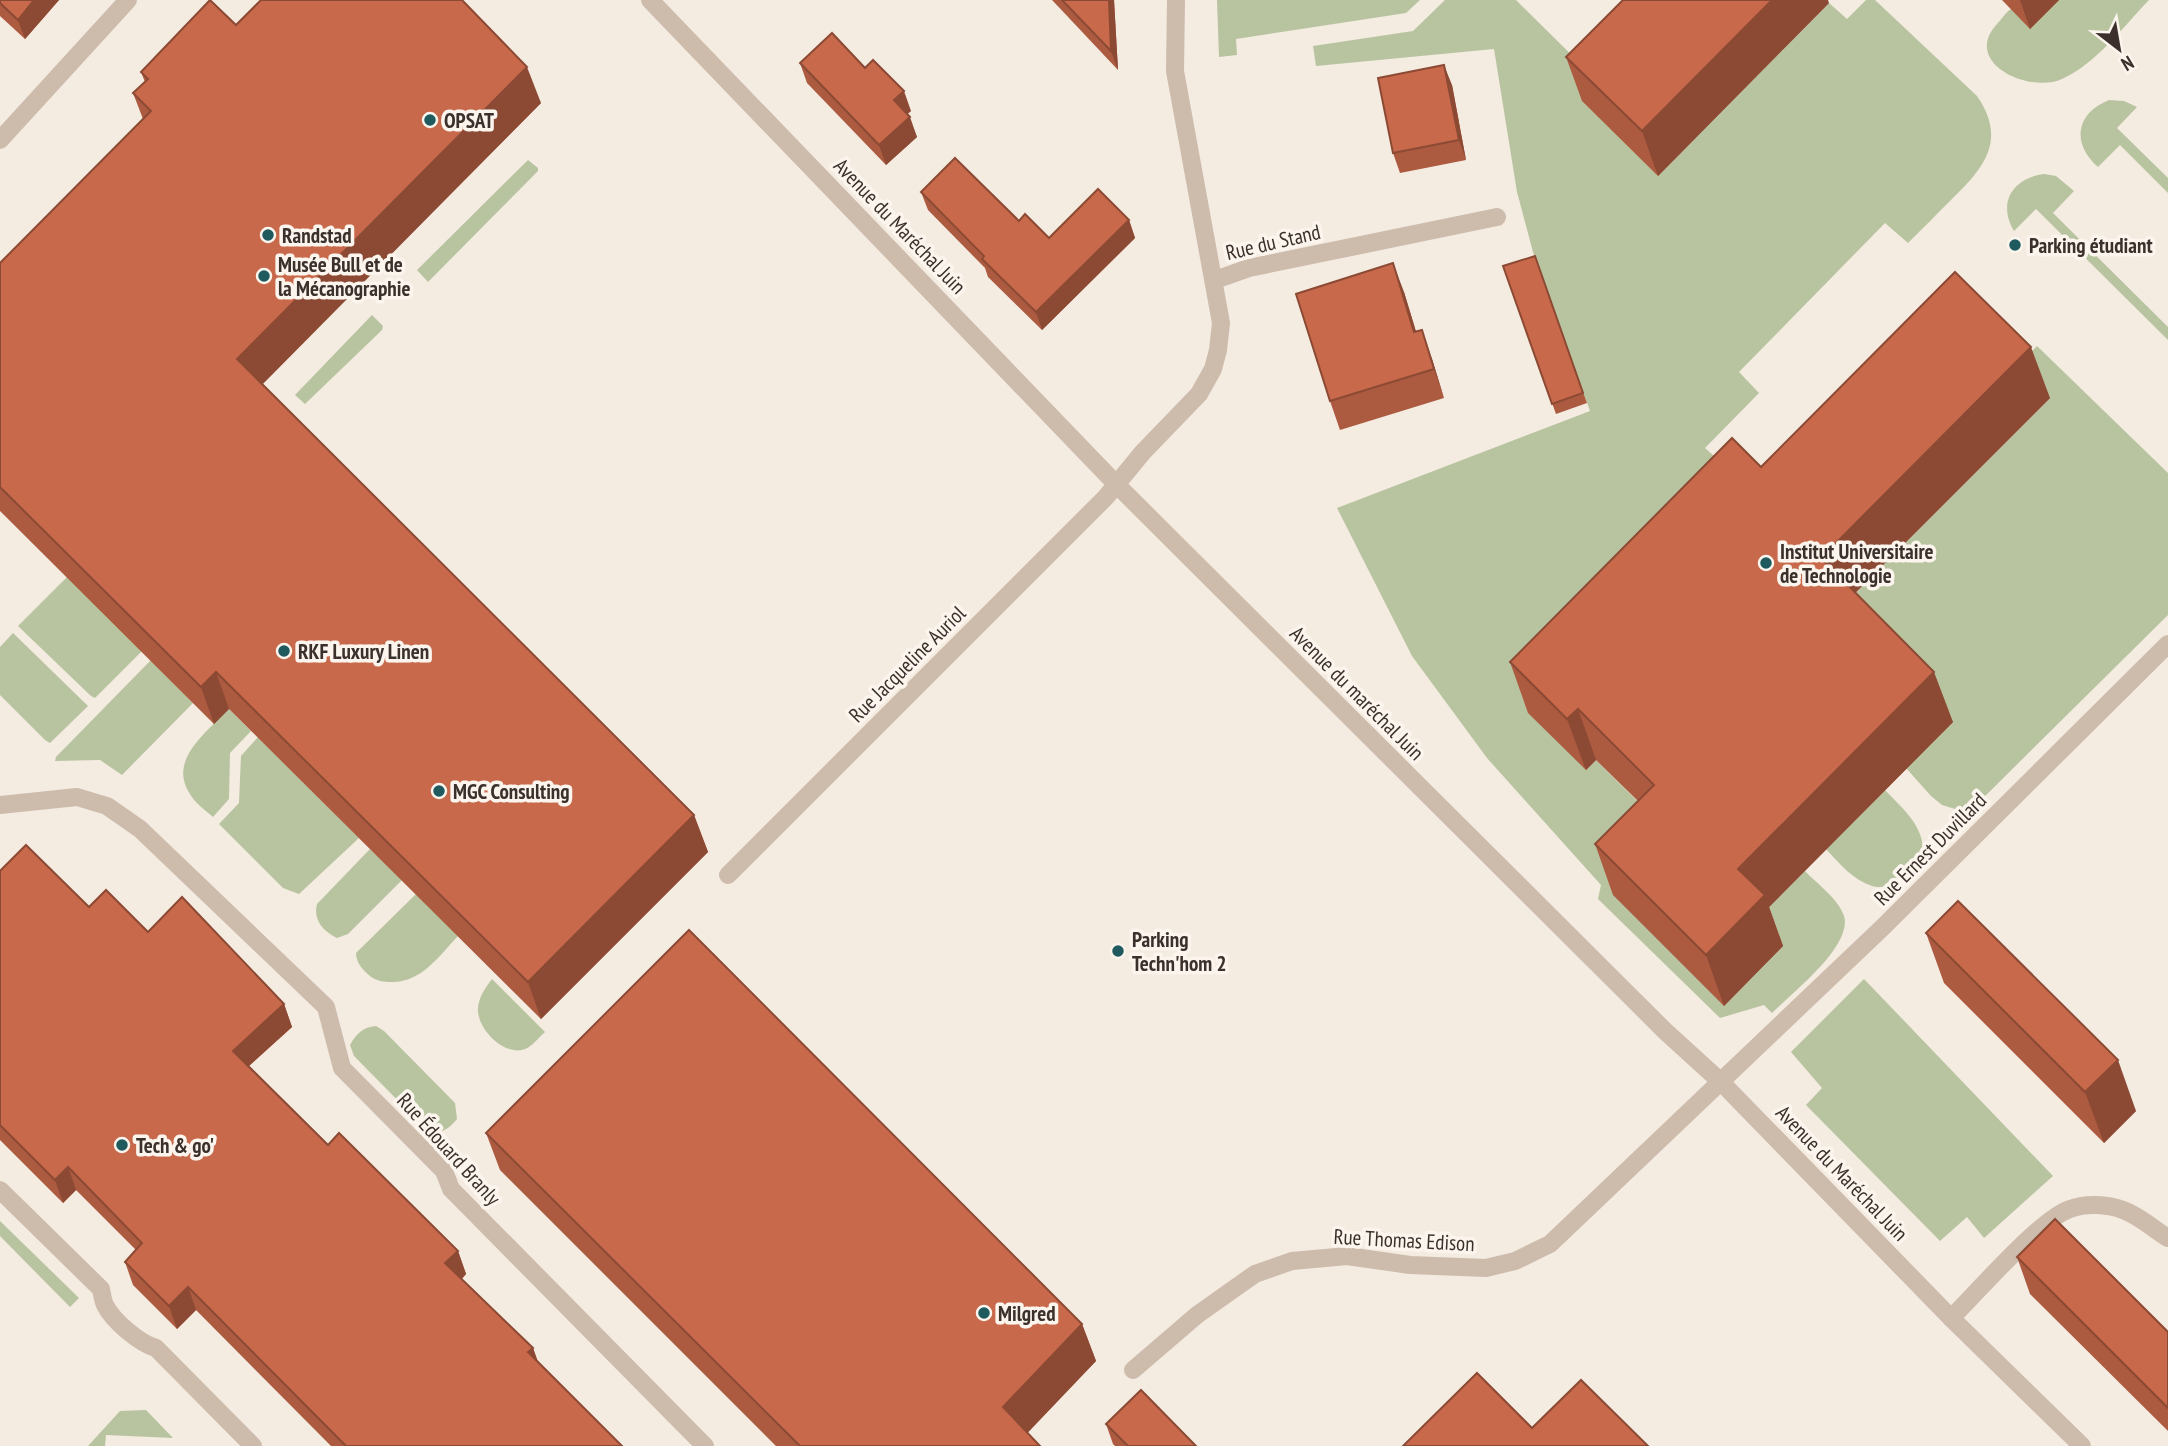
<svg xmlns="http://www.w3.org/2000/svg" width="2168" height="1446" font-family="'PT Sans Narrow',sans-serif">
  <rect width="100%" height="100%" fill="#f4ebe1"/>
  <!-- green -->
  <g fill="#b8c4a0">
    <path d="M1217,0H1420L1406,13L1236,39L1237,55L1219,57Z"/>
    <path d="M1445,0H1516L1600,83L1658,175L1829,3L1847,19L1866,0H1875L1977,96C2008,141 1983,169 1951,200C1936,215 1922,229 1908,243L1885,223L1739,372L1759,393L1705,448L1751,489L1586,770L1596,760L1756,919L1805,871C1817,884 1838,898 1844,916C1853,946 1792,993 1772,1013L1764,1005L1720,1018L1598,899L1601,885L1487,758L1412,656L1337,508L1590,411L1533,252L1517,192L1494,49L1316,66L1313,46L1413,31Z"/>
    <path d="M2059,0H2149C2122,28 2097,63 2062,79C2030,94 1961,63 1997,24C2001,20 2006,12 2011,9C2022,4 2047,2 2059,0Z"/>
    <path d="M2109,100L2124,101L2137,107L2117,128L2168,178V193L2120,145L2098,167C2071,143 2076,113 2109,100Z"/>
    <path d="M528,160L538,168V171L428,282L417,270Z"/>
    <path d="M2044,174L2056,176L2074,191L2053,213L2168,327V340L2036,209L2014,231C1997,202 2013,178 2044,174Z"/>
    <path d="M372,315L383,326L382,330L305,404L295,395Z"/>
    <path d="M2037,346L2168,473V615L1974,807L1955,809L1942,805L1931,796L1906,768L1810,580L1869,579L2049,399L2017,366Z"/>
    <path d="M67,577L142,651L95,698L91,696L18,626Z"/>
    <path d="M13,633L88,706L50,743L45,740L0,695V647Z"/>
    <path d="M151,660L193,703L122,775L100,760L55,761L56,757Z"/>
    <path d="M229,709L251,731L230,753L229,799L213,817C205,810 195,803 190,794C167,760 208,731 229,709Z"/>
    <path d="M258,737L359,838L299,894L283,888L219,824L239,803L241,756Z"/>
    <path d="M1885,790C1899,805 1915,818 1921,837C1929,861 1895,893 1872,886C1853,880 1840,864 1826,849Z"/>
    <path d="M370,849L402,880L348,934L337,938C323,931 313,920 317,904Z"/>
    <path d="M416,894L458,936C439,956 421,983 391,982C384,982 376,981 370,976C363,970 356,963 356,953Z"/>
    <path d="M492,979L545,1032C540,1036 535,1043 529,1047C508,1061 476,1029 478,1008C479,997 485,988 492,979Z"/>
    <path d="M1864,979L2053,1176L1984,1238L1967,1217L1940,1241L1806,1105L1822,1088L1791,1052Z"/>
    <path d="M376,1026L384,1031L455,1103L457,1119C450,1128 439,1136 428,1131L354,1056L350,1045C356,1034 363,1027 376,1026Z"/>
    <path d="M0,1221L79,1298L70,1307L0,1236Z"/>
    <path d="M146,1410L173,1438L106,1435L105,1446H88L120,1411Z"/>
  </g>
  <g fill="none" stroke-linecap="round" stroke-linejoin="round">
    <!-- minor -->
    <g stroke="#cdbbac" stroke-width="18">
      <path d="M650,0L1116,484L1665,1031L1721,1082L1951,1318L2082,1446"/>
      <path d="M0,140L128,0"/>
      <path d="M1215,280L1249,268L1497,217"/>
      <path d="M0,805L77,797L107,806L140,829L326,1007L342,1068L444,1171L451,1189L705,1446"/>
      <path d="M728,875L1106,497L1143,452L1199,394L1213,369L1218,350L1221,323L1175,71L1176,0"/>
      <path d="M0,1190L101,1289C102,1294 103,1301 105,1305C113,1321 139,1343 156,1348L253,1446"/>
      <path d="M1951,1318C1977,1293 2040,1219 2070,1209C2085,1203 2107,1204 2123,1210C2140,1216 2153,1229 2168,1238"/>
      <path d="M1133,1370L1197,1315L1255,1274L1292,1261L1347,1256L1410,1265L1486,1268L1515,1261L1550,1244L1882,928L2168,644"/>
    </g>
  </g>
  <!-- wall -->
  <g fill="#ac5a40">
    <path d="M0,0H59L25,39L0,16Z"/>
    <path d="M1052,0H1114L1118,70L1053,1Z"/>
    <path d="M2002,0H2059L2030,29Z"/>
    <path d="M1829,3L1658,176L1582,101L1566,57Z"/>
    <path d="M236,25L541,103L262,384L694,815L708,852L541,1019L229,709L214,724L0,511V263L143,119L133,93L145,82L141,72Z"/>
    <path d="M800,63L865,68L911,111L907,114L917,137L886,165L807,83Z"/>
    <path d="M1452,85L1466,160L1400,173L1393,153Z"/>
    <path d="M921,192L1019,221L1049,238L1129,220L1135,238L1042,330L988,277L985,268L928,210Z"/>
    <path d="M1535,256L1587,403L1556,414L1503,266Z"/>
    <path d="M1404,292L1416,332L1432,359L1444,398L1340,430L1330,401Z"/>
    <path d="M2050,398L1855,593L1953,722L1769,907L1783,946L1724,1006L1613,895L1595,844L1638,801L1596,760L1586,770L1528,713L1510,662L1761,467Z"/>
    <path d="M0,871L148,932L284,1004L292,1027L249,1066L328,1145L458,1251L466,1274L462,1279L533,1348L538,1362L622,1446H331L196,1310L177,1329L133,1285L125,1262L136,1250L76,1190L63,1203L0,1140Z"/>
    <path d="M1926,933L2136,1111L2104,1143L1944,983Z"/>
    <path d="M486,1133L1082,1324L1096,1361L1027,1433L1040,1446H776L500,1170Z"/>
    <path d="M2017,1257L2168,1332V1431L2030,1294Z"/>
    <path d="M1106,1424L1196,1446H1115L1113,1444Z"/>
  </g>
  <!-- shaded-wall -->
  <g fill="#8c4a34">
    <path d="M34,0H59L25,39L18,20Z"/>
    <path d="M1109,0H1114L1118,70L1111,51Z"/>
    <path d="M1772,0H1828L1829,3L1658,176L1642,131Z"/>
    <path d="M2020,0H2059L2030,29Z"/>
    <path d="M1444,65L1452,85L1466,160L1459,140Z"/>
    <path d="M527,67L541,103L251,396L237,359Z"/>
    <path d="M904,91L911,111L901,120L894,100Z"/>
    <path d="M910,117L917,137L886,165L879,145Z"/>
    <path d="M1129,220L1135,238L1042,330L1036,312Z"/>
    <path d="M1393,263L1404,292L1425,361L1414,332Z"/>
    <path d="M1422,330L1432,359L1444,398L1434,369Z"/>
    <path d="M2031,347L2050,398L1839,609L1821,558Z"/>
    <path d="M216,672L229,709L214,724L201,687Z"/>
    <path d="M1934,672L1953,722L1769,907L1783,946L1724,1006L1706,955L1738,869Z"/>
    <path d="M1578,709L1596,760L1586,770L1567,719Z"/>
    <path d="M694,815L708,852L541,1019L528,982Z"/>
    <path d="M284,1004L292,1027L241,1073L233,1051Z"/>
    <path d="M2118,1060L2136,1111L2104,1143L2085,1092Z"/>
    <path d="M68,1167L76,1190L63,1203L55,1180Z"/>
    <path d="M458,1251L466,1274L454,1286L445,1263Z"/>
    <path d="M188,1287L196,1310L177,1329L169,1306Z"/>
    <path d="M1082,1324L1096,1361L1016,1445L1003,1407Z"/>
    <path d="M533,1348L541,1371L528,1352Z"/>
  </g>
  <!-- building -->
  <g fill="#c8694b" stroke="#8c4a34" stroke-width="2">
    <path d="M0,0H34L18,20L0,3Z"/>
    <path d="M210,0L236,25L261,0H462L527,67L237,359L694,815L528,982L216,672L201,687L0,487V263L151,111L133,93L148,79L141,72Z"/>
    <path d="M1062,0H1109L1111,51Z"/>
    <path d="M1623,0H1772L1642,131L1566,57Z"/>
    <path d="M832,33L865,68L873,60L904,91L894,100L910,117L879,145L800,63Z"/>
    <path d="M1444,65L1459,140L1393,153L1378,78Z"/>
    <path d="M955,158L1019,221L1025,214L1049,238L1098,189L1129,220L1036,312L982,259L984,256L921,192Z"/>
    <path d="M1535,256L1583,393L1552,404L1503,266Z"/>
    <path d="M1393,263L1414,332L1422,330L1434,369L1330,401L1296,294Z"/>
    <path d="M1955,272L2031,347L1821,558L1934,672L1738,869L1765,895L1706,955L1595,844L1654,785L1578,709L1567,719L1510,662L1732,438L1761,467Z"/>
    <path d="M26,845L89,907L106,890L148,932L182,897L284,1004L233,1051L328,1145L339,1133L458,1251L445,1263L533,1348L528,1352L622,1446H346L188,1287L169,1306L125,1262L142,1243L68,1167L55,1180L0,1125V871Z"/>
    <path d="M1958,901L2118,1060L2085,1092L1926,933Z"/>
    <path d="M689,930L1082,1324L1003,1407L1040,1446H800L486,1133Z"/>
    <path d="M2055,1219L2168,1332V1408L2017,1257Z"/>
    <path d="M1477,1373L1532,1428L1581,1380L1648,1446H1403Z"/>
    <path d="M1141,1390L1196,1446H1128L1106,1424Z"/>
  </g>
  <!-- markers -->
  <g fill="#1f5a5e" stroke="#fbf5ee" stroke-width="2.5">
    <circle cx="430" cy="120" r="7"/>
    <circle cx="268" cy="235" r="7"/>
    <circle cx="2015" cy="245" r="7"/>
    <circle cx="264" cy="276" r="7"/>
    <circle cx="1766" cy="563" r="7"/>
    <circle cx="284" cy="651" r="7"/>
    <circle cx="439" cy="791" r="7"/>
    <circle cx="1118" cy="951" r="7"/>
    <circle cx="122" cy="1145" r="7"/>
    <circle cx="984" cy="1313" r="7"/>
  </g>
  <g text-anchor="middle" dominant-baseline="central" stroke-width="7" stroke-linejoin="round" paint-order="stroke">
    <!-- poi labels -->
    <g font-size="21" font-weight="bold" fill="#3b302b" stroke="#fbf5ee" text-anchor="start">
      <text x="444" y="120">OPSAT</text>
      <text x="282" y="235">Randstad</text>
      <text x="2029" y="245">Parking étudiant</text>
      <text x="278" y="264">Musée Bull et de<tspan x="278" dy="24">la Mécanographie</tspan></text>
      <text x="1780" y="551">Institut Universitaire<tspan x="1780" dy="24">de Technologie</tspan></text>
      <text x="298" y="651">RKF Luxury Linen</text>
      <text x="453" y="791">MGC Consulting</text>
      <text x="1132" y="939">Parking<tspan x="1132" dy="24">Techn'hom 2</tspan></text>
      <text x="136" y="1145">Tech &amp; go'</text>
      <text x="998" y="1313">Milgred</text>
    </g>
    <!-- street labels -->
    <g font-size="21" fill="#3b302b" stroke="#fbf5ee">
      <text transform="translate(900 226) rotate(46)">Avenue du Maréchal Juin</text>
      <text transform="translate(1273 242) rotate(-13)">Rue du Stand</text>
      <text transform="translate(907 664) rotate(-45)">Rue Jacqueline Auriol</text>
      <text transform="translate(1357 693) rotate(45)">Avenue du maréchal Juin</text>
      <text transform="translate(1930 849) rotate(-45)">Rue Ernest Duvillard</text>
      <text transform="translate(449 1149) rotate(48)">Rue Édouard Branly</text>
      <text transform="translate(1842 1173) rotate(46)">Avenue du Maréchal Juin</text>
      <text transform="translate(1404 1240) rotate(3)">Rue Thomas Edison</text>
    </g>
  </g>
  <!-- north arrow -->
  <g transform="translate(2119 49) rotate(149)" stroke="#fbf5ee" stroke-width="5" paint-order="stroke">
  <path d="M0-5L12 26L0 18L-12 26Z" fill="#3b302b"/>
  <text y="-10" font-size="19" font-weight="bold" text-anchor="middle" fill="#3b302b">N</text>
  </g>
</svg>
